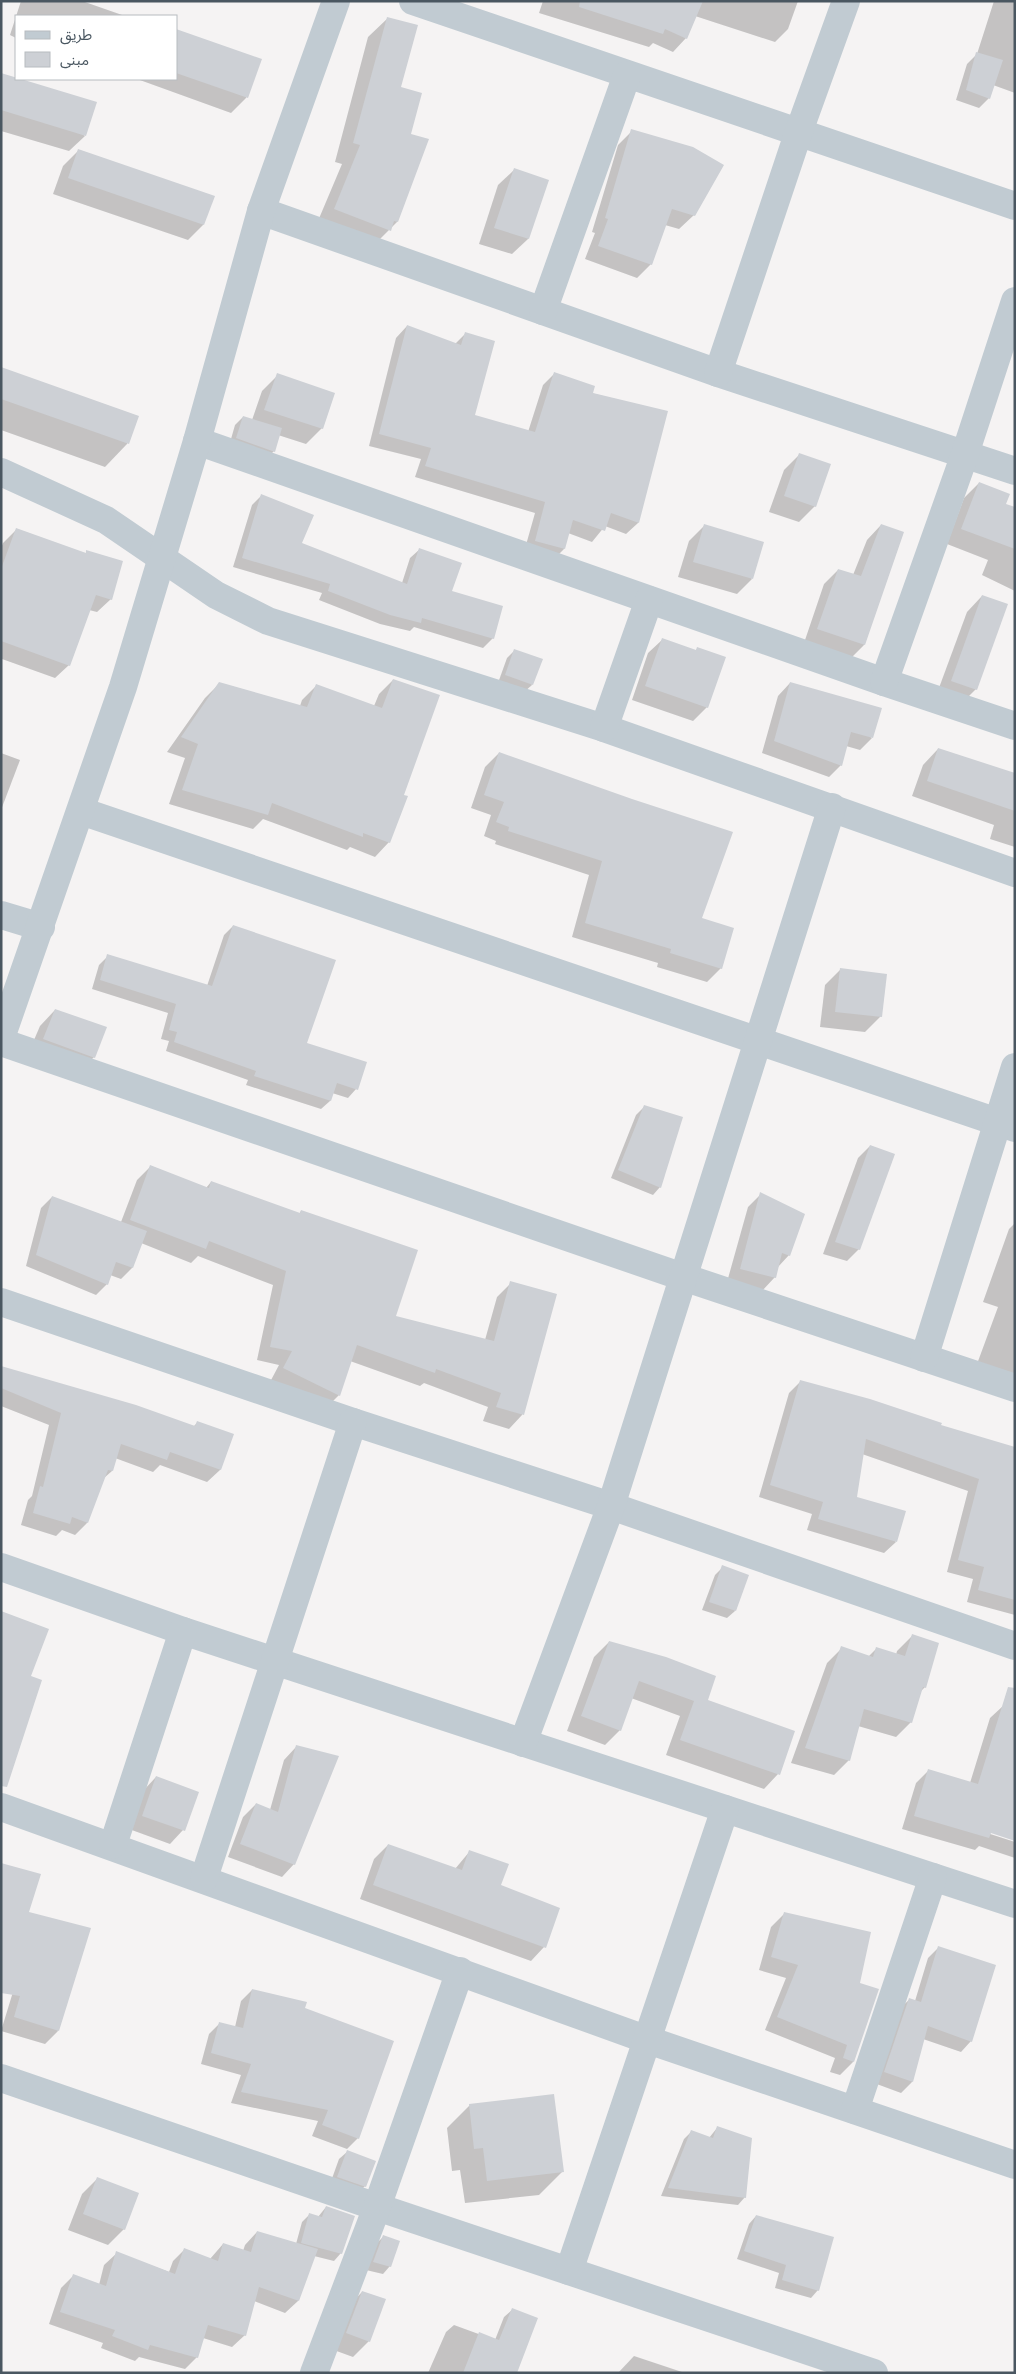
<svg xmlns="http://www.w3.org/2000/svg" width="1016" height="2374" font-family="'Asap Condensed','Noto Sans Arabic',sans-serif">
  <rect width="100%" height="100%" fill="#f5f3f3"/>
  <!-- shadow -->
  <g fill="#0003">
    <path d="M21,1H82L125,16H16V38L10,35Z"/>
    <path d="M543,1H798L788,29L775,42L695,16L686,38L673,52L653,43L649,47L539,13Z"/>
    <path d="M994,1H1015V93L993,85L989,98L979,108L956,100L967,64L977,54Z"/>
    <path d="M388,18L409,135L397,222L370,249L315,228L342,164L335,162L368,37Z"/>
    <path d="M176,30L260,60L246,98L231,113L137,79H176Z"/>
    <path d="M1,74L85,136L69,151L1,131Z"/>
    <path d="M632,131L694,215L679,229L665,225L651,264L637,278L585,259L595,233L592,232L618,145Z"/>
    <path d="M79,150L213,197L203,225L188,240L53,194L63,166Z"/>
    <path d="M514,170L548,181L528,239L512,254L479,244L498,185Z"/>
    <path d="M407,326L455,344L465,334L473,416L528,432L543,385L555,373L591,393L666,412L638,523L626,534L605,526L592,542L568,533L564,549L553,560L524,552L535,513L415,477L421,459L369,446L396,338Z"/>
    <path d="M1,368L137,416L127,444L105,467L1,430Z"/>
    <path d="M278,375L322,428L306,444L278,435L274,451L266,459L229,446L235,425L243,417L252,420L262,391Z"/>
    <path d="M799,455L815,506L799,522L769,512L784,470Z"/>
    <path d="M979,483L1005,505L1015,509V591L982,575L988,560L947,544L964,498Z"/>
    <path d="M262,495L300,544L402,583L410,558L420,549L450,592L493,638L483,648L414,627L410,631L380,624L319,600L322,593L233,567L252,505Z"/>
    <path d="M705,525L752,579L737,594L678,577L689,541Z"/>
    <path d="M881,525L903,533L864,645L850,659L804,643L824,584L838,570L853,575L867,540Z"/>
    <path d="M17,529L85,554L87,551L111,599L97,612L89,610L69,665L55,678L2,659L1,662V548L3,543Z"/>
    <path d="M982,596L976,689L960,705L936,696L967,612Z"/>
    <path d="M662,640L695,651L698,648L707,707L693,721L632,700L648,653Z"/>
    <path d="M515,650L532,685L524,692L498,683L507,658Z"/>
    <path d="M393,680L403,796L389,842L375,857L350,847L347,850L263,819L253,829L169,804L185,758L167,752L205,698L220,683L300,706L302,700L316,686L374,706L379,694Z"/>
    <path d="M790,683L872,738L860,750L846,746L841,765L829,777L762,753L778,696Z"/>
    <path d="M938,749L1015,775V847L990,839L994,825L912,796L923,765Z"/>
    <path d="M1,753L20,760L1,810Z"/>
    <path d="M499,753L700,919L721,968L707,982L657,967L658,963L572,937L589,875L495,844L496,841L484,836L491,815L471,808L485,767Z"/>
    <path d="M233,926L305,1044L356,1089L348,1098L332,1093L330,1101L321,1109L246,1085L248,1080L166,1051L169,1041L161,1039L168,1013L92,989L99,965L108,956L207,986L224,935Z"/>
    <path d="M841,969L881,1016L865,1032L820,1027L825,985Z"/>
    <path d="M55,1010L94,1057L78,1073L28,1054L40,1026Z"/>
    <path d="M644,1107L660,1187L653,1195L611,1178L636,1115Z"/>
    <path d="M870,1146L859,1249L847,1261L823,1254L858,1158Z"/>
    <path d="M151,1166L206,1188L211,1182L299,1214L301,1211L394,1317L485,1340L497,1297L511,1283L556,1295L522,1415L509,1429L483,1421L488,1407L424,1383L420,1386L350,1361L339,1395L325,1409L270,1382L279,1365L257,1360L273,1285L198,1256L191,1263L141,1243L132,1268L121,1279L110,1275L107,1284L96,1295L26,1266L41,1208L52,1197L121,1222L137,1180Z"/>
    <path d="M761,1194L789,1255L778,1267L775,1277L762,1291L727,1282L748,1207Z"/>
    <path d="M1015,1223V1378L977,1364L998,1307L983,1302L1009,1229Z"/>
    <path d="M1,1367L193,1427L197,1423L232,1435L220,1470L207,1482L160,1465L153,1472L115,1458L112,1471L104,1478L87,1523L75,1535L62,1530L56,1536L21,1525L28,1500L32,1496L49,1425L1,1406Z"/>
    <path d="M801,1381L940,1426L1015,1462V1615L967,1602L973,1579L947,1572L968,1491L862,1454L855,1498L896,1542L884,1553L807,1530L812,1514L759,1497L789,1393Z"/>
    <path d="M723,1567L735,1611L727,1618L702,1610L715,1575Z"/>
    <path d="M912,1636L925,1687L920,1692L911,1722L896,1737L858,1726L849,1760L834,1775L791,1763L827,1663L842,1648L868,1657L876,1649L896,1655L897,1651Z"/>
    <path d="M609,1642L706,1701L778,1774L764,1789L666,1755L680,1716L631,1698L620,1730L605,1745L567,1731L594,1657Z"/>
    <path d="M1003,1706L984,1832L1015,1842V1858L979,1846L975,1850L902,1829L916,1783L929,1770L970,1783L990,1718Z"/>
    <path d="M296,1747L294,1864L282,1877L228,1857L243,1817L256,1804L270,1810L284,1760Z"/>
    <path d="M156,1777L183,1830L170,1844L129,1829L143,1791Z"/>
    <path d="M388,1845L455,1869L470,1851L499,1886L544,1947L531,1961L360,1899L374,1859Z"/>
    <path d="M28,1913L58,2031L45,2044L1,2031L20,1969Z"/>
    <path d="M784,1914L858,1984L853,2062L840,2075L830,2072L835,2058L765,2030L786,1978L759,1970L771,1927Z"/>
    <path d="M939,1947L971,2041L961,2052L923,2039L912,2082L901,2093L874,2083L898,2010L909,2000L915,2001L928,1958Z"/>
    <path d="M252,1990L303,2009L358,2138L347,2149L312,2136L318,2121L231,2103L241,2075L201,2064L209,2034L220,2023L235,2027L241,2001Z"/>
    <path d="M470,2105L562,2172L539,2195L465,2203L460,2170L452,2171L447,2128Z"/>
    <path d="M717,2128L745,2197L738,2205L661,2196L684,2139L691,2132L709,2138Z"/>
    <path d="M347,2152L365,2186L357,2194L330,2184L339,2159Z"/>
    <path d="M98,2178L124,2229L108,2245L68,2230L82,2194Z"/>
    <path d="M326,2207L341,2253L334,2261L314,2256L298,2301L285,2313L254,2301L245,2335L232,2347L203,2338L197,2357L185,2369L139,2357L135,2361L101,2348L103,2343L49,2324L61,2288L73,2276L99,2285L104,2265L117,2253L169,2272L173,2261L185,2249L210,2259L223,2244L243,2251L245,2245L257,2232L296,2244L302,2222L309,2215L318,2217Z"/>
    <path d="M756,2216L818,2290L811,2298L775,2288L779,2273L737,2259L749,2224Z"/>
    <path d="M384,2236L390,2266L383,2274L366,2270L376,2244Z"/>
    <path d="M362,2292L369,2341L353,2357L331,2349L347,2308Z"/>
    <path d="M512,2310L516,2373H428L446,2332L454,2325L495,2340L504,2317Z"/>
    <path d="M634,2356L685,2373H618Z"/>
  </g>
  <!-- building -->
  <g fill="#cdd0d5">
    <path d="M580,1H703L687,39L665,29L663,34L579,7Z"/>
    <path d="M387,17L418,25L401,87L422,93L411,134L429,139L398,222L394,221L391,231L334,209L360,145L353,143Z"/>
    <path d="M176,29L262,59L248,98L176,73Z"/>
    <path d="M976,52L1003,60L990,99L966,90Z"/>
    <path d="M1,73L97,102L86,136L1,110Z"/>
    <path d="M631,129L693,147L724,165L695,216L672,209L652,265L598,246L608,219L605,218Z"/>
    <path d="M78,149L215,196L204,225L68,178Z"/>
    <path d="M514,168L549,180L529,239L494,228Z"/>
    <path d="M407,325L461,345L465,332L495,341L475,415L535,432L554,372L595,386L593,393L668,411L639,523L611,513L605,531L573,520L565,549L535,541L545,502L425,466L431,448L379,434Z"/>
    <path d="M1,367L139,416L129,444L1,399Z"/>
    <path d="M277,373L335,393L323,429L264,410Z"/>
    <path d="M243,416L282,428L275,452L236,438Z"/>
    <path d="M799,453L831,464L816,507L784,496Z"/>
    <path d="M979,482L1010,494L1006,504L1015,507V549L961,529Z"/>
    <path d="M261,494L314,515L302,543L407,584L419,548L462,563L452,591L503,606L494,639L422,618L421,623L390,615L328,591L330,584L242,558Z"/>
    <path d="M704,524L764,542L753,579L693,562Z"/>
    <path d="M881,524L904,532L865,645L817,629L838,569L861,576Z"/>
    <path d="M16,528L86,553V550L123,561L112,600L96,595L70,666L1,641V569Z"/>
    <path d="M982,595L1008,604L977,690L951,681Z"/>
    <path d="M662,638L696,650L697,647L726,657L708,708L645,686Z"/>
    <path d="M514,649L543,659L533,685L505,675Z"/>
    <path d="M393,679L440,695L404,795L408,796L390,843L363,833V837L272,803L268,815L182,790L198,744L181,737L219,682L307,707L316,684L382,708Z"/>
    <path d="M790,682L882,708L873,738L851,732L842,766L774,741Z"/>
    <path d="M938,748L1015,773V811L927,781Z"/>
    <path d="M499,752L632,799L733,832L702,918L734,928L722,969L670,953L671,949L585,923L602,861L508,831L509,827L496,822L504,802L484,795Z"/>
    <path d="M233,925L336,960L307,1043L367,1062L358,1090L337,1083L331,1101L254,1076L256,1071L174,1042L177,1032L169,1030L176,1004L100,980L107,954L212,986Z"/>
    <path d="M840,968L887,974L882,1017L835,1012Z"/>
    <path d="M55,1009L107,1027L95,1058L43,1039Z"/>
    <path d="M644,1105L683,1117L661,1188L618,1170Z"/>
    <path d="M870,1145L895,1154L860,1250L835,1242Z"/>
    <path d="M150,1165L209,1188L211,1181L300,1213L301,1210L418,1250L396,1316L494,1341L510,1281L557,1294L524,1415L496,1407L501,1393L436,1369L435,1373L357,1345L340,1396L283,1368L292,1351L270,1347L286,1271L209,1241L206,1249L130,1220Z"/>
    <path d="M760,1192L805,1214L790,1256L782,1253L776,1278L740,1269Z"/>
    <path d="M52,1196L147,1231L133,1268L116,1262L108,1285L36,1255Z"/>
    <path d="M1,1366L136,1405L195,1426L197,1421L234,1434L221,1470L170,1452L167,1460L121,1444L113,1471L108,1470L88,1523L72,1517L70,1524L33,1513L40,1486L43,1487L61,1413L1,1388Z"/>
    <path d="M800,1380L870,1399L942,1423L941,1425L1015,1447V1600L978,1590L984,1567L958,1560L979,1479L866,1439L857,1497L906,1511L897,1542L818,1519L823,1502L770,1485Z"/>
    <path d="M722,1565L749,1575L736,1611L709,1602Z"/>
    <path d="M1,1611L49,1629L31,1676L42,1680L7,1787L1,1786Z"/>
    <path d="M912,1634L939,1643L926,1688L923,1687L912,1723L864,1709L850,1761L805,1748L841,1646L873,1657L876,1647L905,1656Z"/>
    <path d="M609,1641L666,1657L716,1676L708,1700L795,1731L780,1775L680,1740L694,1701L639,1681L621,1731L581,1716Z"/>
    <path d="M1008,1687L1015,1688V1841L991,1833L989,1838L914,1816L928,1769L978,1784Z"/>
    <path d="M296,1745L339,1756L295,1865L240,1844L256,1803L278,1812Z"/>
    <path d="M156,1776L199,1792L185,1831L142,1816Z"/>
    <path d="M388,1844L462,1870L469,1850L509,1864L501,1885L560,1908L546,1948L373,1885Z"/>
    <path d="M1,1863L41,1874L29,1912L91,1928L59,2031L14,2017L20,1996L1,1993Z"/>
    <path d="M784,1912L871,1932L860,1983L879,1989L854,2062L843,2058L847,2045L777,2017L798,1965L771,1957Z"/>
    <path d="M938,1946L996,1965L972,2042L928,2026L913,2082L884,2072L909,1998L921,2002Z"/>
    <path d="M252,1989L307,2002L305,2008L394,2041L359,2139L322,2125L328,2110L241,2092L251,2064L211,2053L219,2022L243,2028Z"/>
    <path d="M554,2094L564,2172L487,2181L483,2148L474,2149L469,2104Z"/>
    <path d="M717,2126L752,2138L746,2198L668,2188L691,2130L713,2138Z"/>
    <path d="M347,2150L376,2161L366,2187L337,2177Z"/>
    <path d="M97,2177L139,2193L125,2230L83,2214Z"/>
    <path d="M326,2206L355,2216L342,2254L301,2243L309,2213L322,2217Z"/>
    <path d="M756,2215L834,2237L819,2291L782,2280L786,2265L744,2251Z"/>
    <path d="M257,2231L318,2249L299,2301L259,2287L246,2336L208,2325L198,2358L150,2345L148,2350L112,2336L115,2330L60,2312L73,2274L106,2286L116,2251L175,2274L184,2248L218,2261L223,2243L251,2252Z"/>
    <path d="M383,2235L400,2241L391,2267L373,2262Z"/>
    <path d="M362,2291L386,2299L370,2342L346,2333Z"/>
    <path d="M512,2308L538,2318L517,2373H463L479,2332L499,2340Z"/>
  </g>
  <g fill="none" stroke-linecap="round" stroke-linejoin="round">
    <!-- minor -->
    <g stroke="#c1cbd2" stroke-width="28">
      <path d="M413,1L1015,206"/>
      <path d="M261,211L718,373L1015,471"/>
      <path d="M543,311L627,75"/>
      <path d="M718,373L798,134L846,1"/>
      <path d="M197,441L884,682L1015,726"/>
      <path d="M1,472L106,520L216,595L268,621L604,728L1015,873"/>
      <path d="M884,682L965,454L1015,301"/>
      <path d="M604,728L649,600"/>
      <path d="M81,811L1015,1128"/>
      <path d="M1,915L41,927"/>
      <path d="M1,1038L123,687L197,441L261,211L336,1"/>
      <path d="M1,1042L683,1277L1015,1388"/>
      <path d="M1,1302L353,1422L611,1506L1015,1646"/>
      <path d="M924,1358L1015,1067"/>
      <path d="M1,1567L183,1631L1015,1904"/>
      <path d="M523,1743L611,1506L832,807"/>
      <path d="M1,1807L648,2040L1015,2165"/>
      <path d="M113,1845L183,1631"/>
      <path d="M204,1878L353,1422"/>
      <path d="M1,2078L377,2207L874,2373"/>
      <path d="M855,2110L933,1877"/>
      <path d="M569,2271L725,1809"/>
      <path d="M314,2373L377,2207L460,1971"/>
    </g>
  </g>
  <!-- border -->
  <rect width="1016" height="2374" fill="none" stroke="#4a5761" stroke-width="5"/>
  <!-- legend -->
  <rect x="15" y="15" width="162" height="65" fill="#ffffff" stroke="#b7bcc0"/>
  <rect x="25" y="31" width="25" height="8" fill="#c1cbd2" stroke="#b7bcc0"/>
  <text x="60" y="40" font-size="15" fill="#4a5761">طريق</text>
  <rect x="25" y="52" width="25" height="15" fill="#cdd0d5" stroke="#b7bcc0"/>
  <text x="60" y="65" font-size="15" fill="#4a5761">مبنى</text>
</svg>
